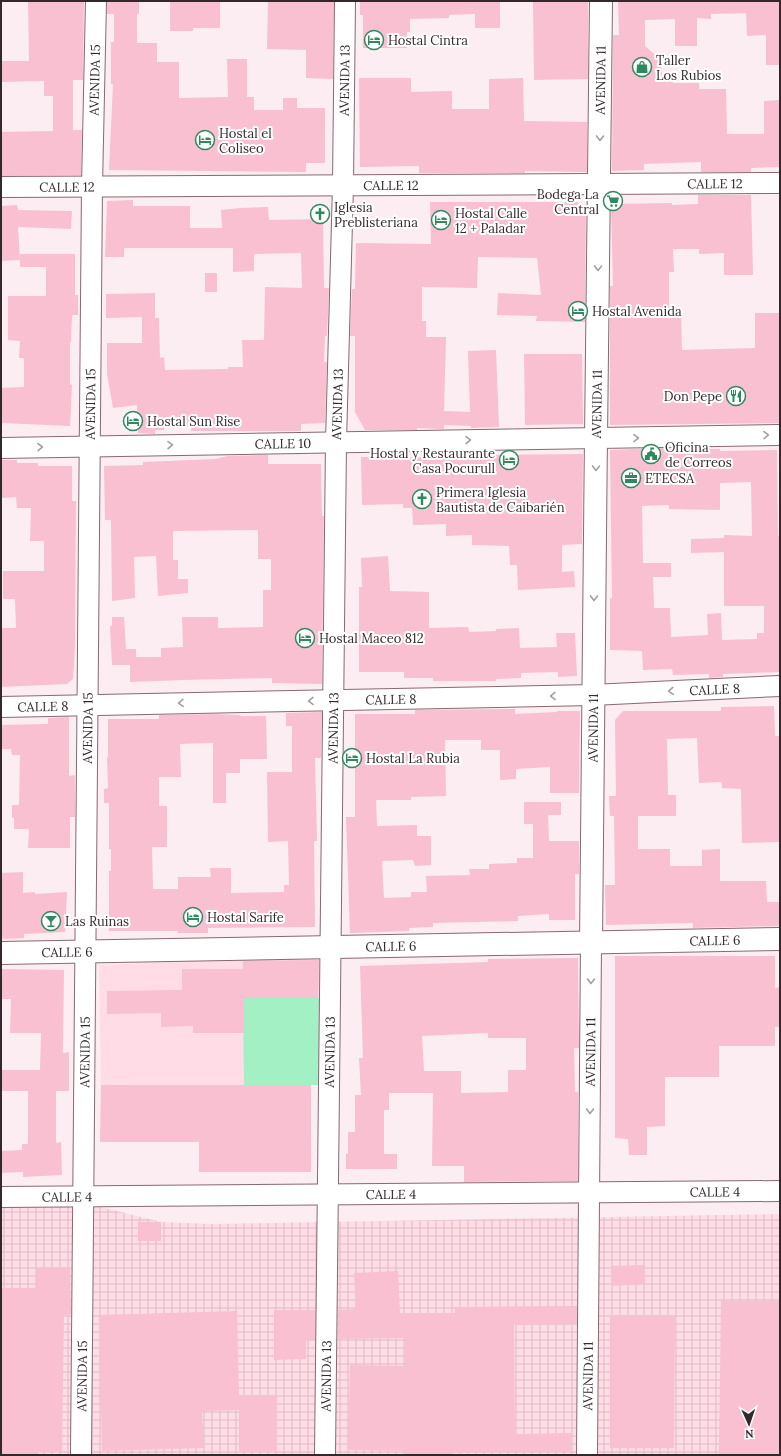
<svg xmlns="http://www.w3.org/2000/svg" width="781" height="1456" font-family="Lora,serif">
  <defs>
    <pattern id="industrial-grid" width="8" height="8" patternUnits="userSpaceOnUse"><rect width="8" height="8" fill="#ffdce6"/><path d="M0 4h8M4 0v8" fill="none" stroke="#dbbdc5"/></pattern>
  </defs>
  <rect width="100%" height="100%" fill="#fbedf1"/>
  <!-- built -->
  <path fill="#ffdce6" d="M243,959H319V1085H101L99,965Z"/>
  <!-- industrial -->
  <path fill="url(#industrial-grid)" d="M97,1206L161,1222L212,1224L780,1214V1455H1V1207Z"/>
  <!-- pitch -->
  <path fill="#a4f0c5" d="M243,998H319V1085H244Z"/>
  <!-- building -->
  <g fill="#f8c0d1" fill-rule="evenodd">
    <path d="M28,1H84L83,80H73V130H82L81,175L1,176V132L53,131V96H44V81L1,82V61H29Z"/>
    <path d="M107,1H139V14H137V43H157V62H179V98L228,97L227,59H247V97H254V110H283V98H297V108H325V163H306V172L109,170L113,84H111V42H114V14H107Z"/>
    <path d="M170,1H220V28H193V31H170Z"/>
    <path d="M268,1H334L333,79L306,78V50L267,49Z"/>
    <path d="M360,1H500V28H475V14L449,15V18L410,19V32H407V48H363V15H360Z"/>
    <path d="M533,1H588V79L534,80Z"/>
    <path d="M618,1H780V65H766V35L747,36L746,13L711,14V19L697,18V46H675V19L645,20V46L661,60L662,77L673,76V83H699V89H726L727,134H764V101L779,100L780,167L751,168V172H701V162L644,164V170L612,171L613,35H619Z"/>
    <path d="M359,78H411V92L452,91V109H489V79L523,78L524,121L587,122V172L525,171V173H419V166L360,167Z"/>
    <path d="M698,195H751L753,275H724V253L699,254V249H673L674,272H669V310H681L682,350L755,348V313H780V423L610,425V286H613L611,204L672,203V205L698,204Z"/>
    <path d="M133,200V206H190V228H222L221,210L240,208L268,207L269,220L323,219L324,288H329L327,336H325L324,362H327L325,423L301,424V431H191V427H164V430H155V434L138,433L137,405L113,408L107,374V343H142V317L106,318V294L155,293V318H159L160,358L164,357L165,370L228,369V367H243L242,340H264L265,287L302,288L301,253L254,254V271L233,272V248H124V257H105L107,201Z"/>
    <path d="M430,202H577L586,209L585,322L536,321L537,316L497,315L498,293L541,295L537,258L478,257L477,288L422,287V321H426V337H446L444,411L470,412L468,351L496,350L499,427L471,428V426L444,425V429L417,428V430H365L355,412V336H350L352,289H355L356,243L431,244Z"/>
    <path d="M17,205L18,210L72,211L71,229L18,227L20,260L1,261V206Z"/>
    <path d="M20,254H75V295H78V315H72L71,342H70V384L72,385L70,426L1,423V388L24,387V358H19L20,341L8,340V296H46V267H20Z"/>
    <rect x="205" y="273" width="12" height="19"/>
    <path d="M524,354H582L583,424L525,425Z"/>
    <path d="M660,448L720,449V451L777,450L778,536H780V672L723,674V677L709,678V674L673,675L672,669L643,670L642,651L610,650V598H612L610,450ZM751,482L752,536L724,535V538L691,539V553L724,552V606H764V633H757V639L722,640L721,613L707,614L708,635L671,637L670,608H654L653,577H671V563H643L642,506L669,505V509L720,510V483Z"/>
    <path d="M471,452H494V455L583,454L582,544L562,545V572L574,571L575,587L518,590L517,565H510L509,546L472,545V535L446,536V524L413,525L412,508H403V504L362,505L361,457H380L379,453H400V458L471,455Z"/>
    <path d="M268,455V464H321L322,516H324L322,684L272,683V678L184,680L130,682V665H112L110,626H112V617H124L126,649H136V657H161V648L183,647L182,617H218V628L263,627V590H271V559H258V531L257,530L173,531V560H178V579H188V593L158,596L156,556L134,557L135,598L112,601L111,520H105L104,466L143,465V462L215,459L228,456Z"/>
    <path d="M1,460H17V463H38V466H72V501H76L75,647L73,679L67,684L1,687V628H16L15,599H3V571H44V541H30L31,508H17L16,497L1,498Z"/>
    <path d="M388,556L390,591L429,592V628L468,627L469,632L496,631V629L519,628L520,648L557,647L556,633H575L577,676L558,677V672L521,673V678L496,679V681H433V678H404V672H359V587H362L361,558Z"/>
    <path d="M774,706L775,736H780V842L742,843L741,789L722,788V782L699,783L697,738L667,739L668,795H676V816H638V849H670V866H702V850L720,849V881H766L767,902H780V926L693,928V923L606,925L605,885H615L614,816H610L609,796H616L615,720L623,711H721V707Z"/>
    <path d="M515,709V714L557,712V711H580L579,793H550V767L516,769V779L500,780V750H481V740H445L446,796L411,797V800H376L377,826L417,825V836H431V865L415,866L413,860L382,861L384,898L411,897V892H427L426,876L470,875L469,869H489V864L517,863V858H533V824H524V802H561V815H548L549,841H579V874H575V920H549V914L518,916V921L433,923V927L409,928V931L350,933L346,817H355V714H415V710Z"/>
    <path d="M322,712L321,758H315L317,841H314L315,927L208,928V933H178V931H109V871H111V849H109V803H104V789L108,788L107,757H108V719H159V715L213,714L240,715V716H266L267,759H240V773H226V803H213V743L180,744L181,777H159V806H167V847H152L153,889H178V877H211L210,868H231V893L284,892V885H289L288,841L268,842L267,772H292V726H286V713Z"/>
    <path d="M69,717V776L75,775V817H70V848H28L29,829H14V818H12V805H19L20,755H12L11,749H1V725L48,724V718Z"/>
    <path d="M23,872V893L35,892V894L67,892L65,932L24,934V938L1,939V873Z"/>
    <path d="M615,956H775V988L780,987V1027H775V1046H719V1077H665V1126L647,1127V1155H629L628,1139L615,1138Z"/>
    <path d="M578,958L579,1048H574L575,1092H578V1181L464,1182V1166H432L433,1093H389V1110H384V1154H397V1169H346V1154H348V1132H355V1095H361L359,1058H363L360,966L488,962V959ZM488,1033V1038H526V1070H508V1092L461,1093V1071H424L422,1036Z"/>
    <path d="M319,960L318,998H244V1033H193V1026L161,1027V1013L107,1014V991L182,990V969H243V961Z"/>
    <path d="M1,969L64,970L63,1053L69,1052V1091H56V1143L61,1142L62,1175L23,1177V1172L1,1173V1151L22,1150V1144H28V1091H1V1070H40L41,1033H10L11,999H1Z"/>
    <path d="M101,1085H311V1172H199V1142H100Z"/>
    <rect x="138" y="1222" width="23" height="19"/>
    <path d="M644,1265L645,1284L612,1286L611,1266Z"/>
    <path d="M70,1267L71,1314L64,1315L62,1451H38V1455H1V1288H36V1268Z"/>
    <path d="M398,1271L400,1313H455V1307L577,1306V1324L514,1325L515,1434L571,1433V1451L452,1453V1455H405V1451L348,1450L350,1365L405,1366V1338L338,1339V1310L356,1309L354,1273Z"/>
    <path d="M721,1301H780V1455H719Z"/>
    <path d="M274,1310H315V1340H306V1359L274,1360Z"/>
    <path d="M237,1311L239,1395H277L276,1451H239V1410L202,1411L204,1448L102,1451L99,1315Z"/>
    <path d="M610,1315H675L674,1448H610Z"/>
  </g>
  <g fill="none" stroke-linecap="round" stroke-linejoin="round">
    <defs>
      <g id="minor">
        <path id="s1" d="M1,187L780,183"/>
        <path id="s2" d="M1,448L780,435"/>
        <path id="s3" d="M1,707L592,695L780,686"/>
        <path id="s4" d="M1,1197L780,1191"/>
        <path id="s5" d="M81,1455L92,186L96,1"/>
        <path id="s6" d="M325,1455L336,442L343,185L345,1"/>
        <path id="s7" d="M587,1455L591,942"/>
      </g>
      <g id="major">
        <path id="s8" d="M591,942C593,628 598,315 601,1"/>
        <path id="s9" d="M1,953L780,939"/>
      </g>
    </defs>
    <!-- minor casing -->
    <use href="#minor" stroke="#876972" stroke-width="22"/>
    <!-- major casing -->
    <use href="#major" stroke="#876972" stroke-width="24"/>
    <!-- minor -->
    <use href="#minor" stroke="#fff" stroke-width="20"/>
    <!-- major -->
    <use href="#major" stroke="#fff" stroke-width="22"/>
  </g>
  <!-- one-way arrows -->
  <defs><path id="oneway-chevron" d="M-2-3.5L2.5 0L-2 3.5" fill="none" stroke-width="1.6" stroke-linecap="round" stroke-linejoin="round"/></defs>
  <g stroke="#a49ea0">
    <use href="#oneway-chevron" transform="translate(600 138) rotate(91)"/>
    <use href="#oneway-chevron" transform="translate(598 268) rotate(91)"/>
    <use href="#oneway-chevron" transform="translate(766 435) rotate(-1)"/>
    <use href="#oneway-chevron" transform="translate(636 438) rotate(-1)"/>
    <use href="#oneway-chevron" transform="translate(468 440) rotate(-1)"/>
    <use href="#oneway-chevron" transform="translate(170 445) rotate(-1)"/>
    <use href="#oneway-chevron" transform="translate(40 447) rotate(-1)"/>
    <use href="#oneway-chevron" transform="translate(596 468) rotate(91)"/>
    <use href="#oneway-chevron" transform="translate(594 598) rotate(91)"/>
    <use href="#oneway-chevron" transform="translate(671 691) rotate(177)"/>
    <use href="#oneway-chevron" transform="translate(553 696) rotate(179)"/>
    <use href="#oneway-chevron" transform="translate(311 701) rotate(179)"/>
    <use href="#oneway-chevron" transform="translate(181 703) rotate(179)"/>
    <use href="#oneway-chevron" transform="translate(591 981) rotate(90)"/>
    <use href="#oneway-chevron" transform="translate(590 1111) rotate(90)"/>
  </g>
  <!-- icons -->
  <defs>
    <symbol id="hotel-ring" viewBox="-11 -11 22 22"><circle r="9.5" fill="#fff" stroke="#30895e" stroke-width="1.5"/><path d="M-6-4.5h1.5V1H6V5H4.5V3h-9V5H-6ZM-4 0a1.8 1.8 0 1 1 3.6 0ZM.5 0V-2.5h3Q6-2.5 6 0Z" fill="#30895e"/></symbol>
    <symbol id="shop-ring" viewBox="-11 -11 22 22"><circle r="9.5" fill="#fff" stroke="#30895e" stroke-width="1.5"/><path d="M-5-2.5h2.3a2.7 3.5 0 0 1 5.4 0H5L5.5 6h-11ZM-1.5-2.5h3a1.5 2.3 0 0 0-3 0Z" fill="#30895e"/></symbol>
    <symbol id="supermarket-ring" viewBox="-11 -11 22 22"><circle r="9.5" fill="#fff" stroke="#30895e" stroke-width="1.5"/><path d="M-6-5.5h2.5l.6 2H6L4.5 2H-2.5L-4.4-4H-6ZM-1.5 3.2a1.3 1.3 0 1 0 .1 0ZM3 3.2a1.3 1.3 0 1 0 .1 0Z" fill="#30895e"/></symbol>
    <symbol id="church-ring" viewBox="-11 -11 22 22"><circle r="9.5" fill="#fff" stroke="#30895e" stroke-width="1.5"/><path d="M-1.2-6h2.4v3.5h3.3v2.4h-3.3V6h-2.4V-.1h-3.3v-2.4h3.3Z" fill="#30895e"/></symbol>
    <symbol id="restaurant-ring" viewBox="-11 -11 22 22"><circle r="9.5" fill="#fff" stroke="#30895e" stroke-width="1.5"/><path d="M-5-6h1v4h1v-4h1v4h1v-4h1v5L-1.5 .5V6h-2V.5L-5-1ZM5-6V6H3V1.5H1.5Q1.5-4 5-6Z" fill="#30895e"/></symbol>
    <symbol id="civic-ring" viewBox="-11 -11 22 22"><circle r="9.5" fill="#fff" stroke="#30895e" stroke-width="1.5"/><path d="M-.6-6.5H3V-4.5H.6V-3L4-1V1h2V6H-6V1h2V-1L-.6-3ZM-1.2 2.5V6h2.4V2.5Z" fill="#30895e"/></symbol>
    <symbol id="office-ring" viewBox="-11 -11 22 22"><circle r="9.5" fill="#fff" stroke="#30895e" stroke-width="1.5"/><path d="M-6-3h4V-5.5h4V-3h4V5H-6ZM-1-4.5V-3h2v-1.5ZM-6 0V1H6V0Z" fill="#30895e"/></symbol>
    <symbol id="bar-ring" viewBox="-11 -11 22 22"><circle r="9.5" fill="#fff" stroke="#30895e" stroke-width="1.5"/><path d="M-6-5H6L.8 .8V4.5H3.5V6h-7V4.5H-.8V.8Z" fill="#30895e"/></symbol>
  </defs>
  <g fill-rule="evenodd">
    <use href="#hotel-ring" x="363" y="29" width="22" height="22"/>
    <use href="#shop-ring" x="631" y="56" width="22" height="22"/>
    <use href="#hotel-ring" x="194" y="129" width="22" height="22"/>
    <use href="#supermarket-ring" x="602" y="190" width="22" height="22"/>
    <use href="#church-ring" x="309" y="203" width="22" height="22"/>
    <use href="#hotel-ring" x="430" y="209" width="22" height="22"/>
    <use href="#hotel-ring" x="567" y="300" width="22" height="22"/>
    <use href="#restaurant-ring" x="725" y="385" width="22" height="22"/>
    <use href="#hotel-ring" x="122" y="410" width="22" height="22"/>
    <use href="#civic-ring" x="640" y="443" width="22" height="22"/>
    <use href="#hotel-ring" x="498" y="449" width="22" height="22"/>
    <use href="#office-ring" x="620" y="467" width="22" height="22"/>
    <use href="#church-ring" x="411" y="488" width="22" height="22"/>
    <use href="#hotel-ring" x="294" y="627" width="22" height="22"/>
    <use href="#hotel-ring" x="341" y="747" width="22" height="22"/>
    <use href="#hotel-ring" x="182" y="906" width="22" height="22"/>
    <use href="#bar-ring" x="40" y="910" width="22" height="22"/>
  </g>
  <g text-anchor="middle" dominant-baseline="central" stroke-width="4" stroke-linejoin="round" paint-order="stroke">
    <!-- poi labels -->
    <g font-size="13" fill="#35282c" stroke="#fff" text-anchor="start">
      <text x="388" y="40">Hostal Cintra</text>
      <text x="656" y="60">Taller<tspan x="656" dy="15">Los Rubios</tspan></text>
      <text x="219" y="133">Hostal el<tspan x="219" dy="15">Coliseo</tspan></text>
      <text x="599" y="194" text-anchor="end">Bodega La<tspan x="599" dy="15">Central</tspan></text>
      <text x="334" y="207">Iglesia<tspan x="334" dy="15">Preblisteriana</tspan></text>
      <text x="455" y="213">Hostal Calle<tspan x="455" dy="15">12 + Paladar</tspan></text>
      <text x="592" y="311">Hostal Avenida</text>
      <text x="722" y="396" text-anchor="end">Don Pepe</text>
      <text x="147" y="421">Hostal Sun Rise</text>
      <text x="665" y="447">Oficina<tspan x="665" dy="15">de Correos</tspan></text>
      <text x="495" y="453" text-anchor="end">Hostal y Restaurante<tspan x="495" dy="15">Casa Pocurull</tspan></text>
      <text x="645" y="478">ETECSA</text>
      <text x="436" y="492">Primera Iglesia<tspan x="436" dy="15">Bautista de Caibarién</tspan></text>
      <text x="319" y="638">Hostal Maceo 812</text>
      <text x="366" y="758">Hostal La Rubia</text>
      <text x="207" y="917">Hostal Sarife</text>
      <text x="65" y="921">Las Ruinas</text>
    </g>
    <!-- street labels -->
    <g font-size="13" fill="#35282c" stroke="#fff">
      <text stroke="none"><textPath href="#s5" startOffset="1375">AVENIDA 15</textPath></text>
      <text stroke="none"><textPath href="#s6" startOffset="1375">AVENIDA 13</textPath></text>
      <text stroke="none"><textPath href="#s8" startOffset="862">AVENIDA 11</textPath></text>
      <text stroke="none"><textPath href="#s1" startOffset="714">CALLE 12</textPath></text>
      <text stroke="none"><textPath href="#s1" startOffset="390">CALLE 12</textPath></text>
      <text stroke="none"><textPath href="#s1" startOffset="66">CALLE 12</textPath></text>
      <text stroke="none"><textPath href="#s5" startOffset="1051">AVENIDA 15</textPath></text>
      <text stroke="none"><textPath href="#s6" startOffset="1051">AVENIDA 13</textPath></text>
      <text stroke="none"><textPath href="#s8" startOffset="538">AVENIDA 11</textPath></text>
      <text stroke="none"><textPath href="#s2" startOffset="282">CALLE 10</textPath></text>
      <text stroke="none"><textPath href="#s3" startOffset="714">CALLE 8</textPath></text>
      <text stroke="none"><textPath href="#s3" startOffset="390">CALLE 8</textPath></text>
      <text stroke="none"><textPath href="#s3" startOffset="42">CALLE 8</textPath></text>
      <text stroke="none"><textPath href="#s5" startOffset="727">AVENIDA 15</textPath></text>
      <text stroke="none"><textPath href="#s6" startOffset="727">AVENIDA 13</textPath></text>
      <text stroke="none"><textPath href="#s8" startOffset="214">AVENIDA 11</textPath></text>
      <text stroke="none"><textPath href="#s9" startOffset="714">CALLE 6</textPath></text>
      <text stroke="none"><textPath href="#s9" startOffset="390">CALLE 6</textPath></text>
      <text stroke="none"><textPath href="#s9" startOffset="66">CALLE 6</textPath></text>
      <text stroke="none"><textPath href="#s5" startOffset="403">AVENIDA 15</textPath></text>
      <text stroke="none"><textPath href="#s6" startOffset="403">AVENIDA 13</textPath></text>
      <text stroke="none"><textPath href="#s7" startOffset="403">AVENIDA 11</textPath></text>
      <text stroke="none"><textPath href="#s4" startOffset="714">CALLE 4</textPath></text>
      <text stroke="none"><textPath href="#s4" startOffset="390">CALLE 4</textPath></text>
      <text stroke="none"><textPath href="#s4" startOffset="66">CALLE 4</textPath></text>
      <text stroke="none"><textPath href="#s5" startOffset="79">AVENIDA 15</textPath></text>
      <text stroke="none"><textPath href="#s6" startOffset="79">AVENIDA 13</textPath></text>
      <text stroke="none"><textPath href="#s7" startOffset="79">AVENIDA 11</textPath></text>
    </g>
  </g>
  <!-- border -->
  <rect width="781" height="1456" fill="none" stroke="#35282c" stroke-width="4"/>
  <!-- north arrow -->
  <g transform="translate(749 1424) rotate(177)" stroke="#ffffff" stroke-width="3" paint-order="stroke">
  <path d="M0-3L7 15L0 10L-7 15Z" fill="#35282c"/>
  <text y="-6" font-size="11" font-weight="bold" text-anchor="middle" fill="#35282c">N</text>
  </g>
</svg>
